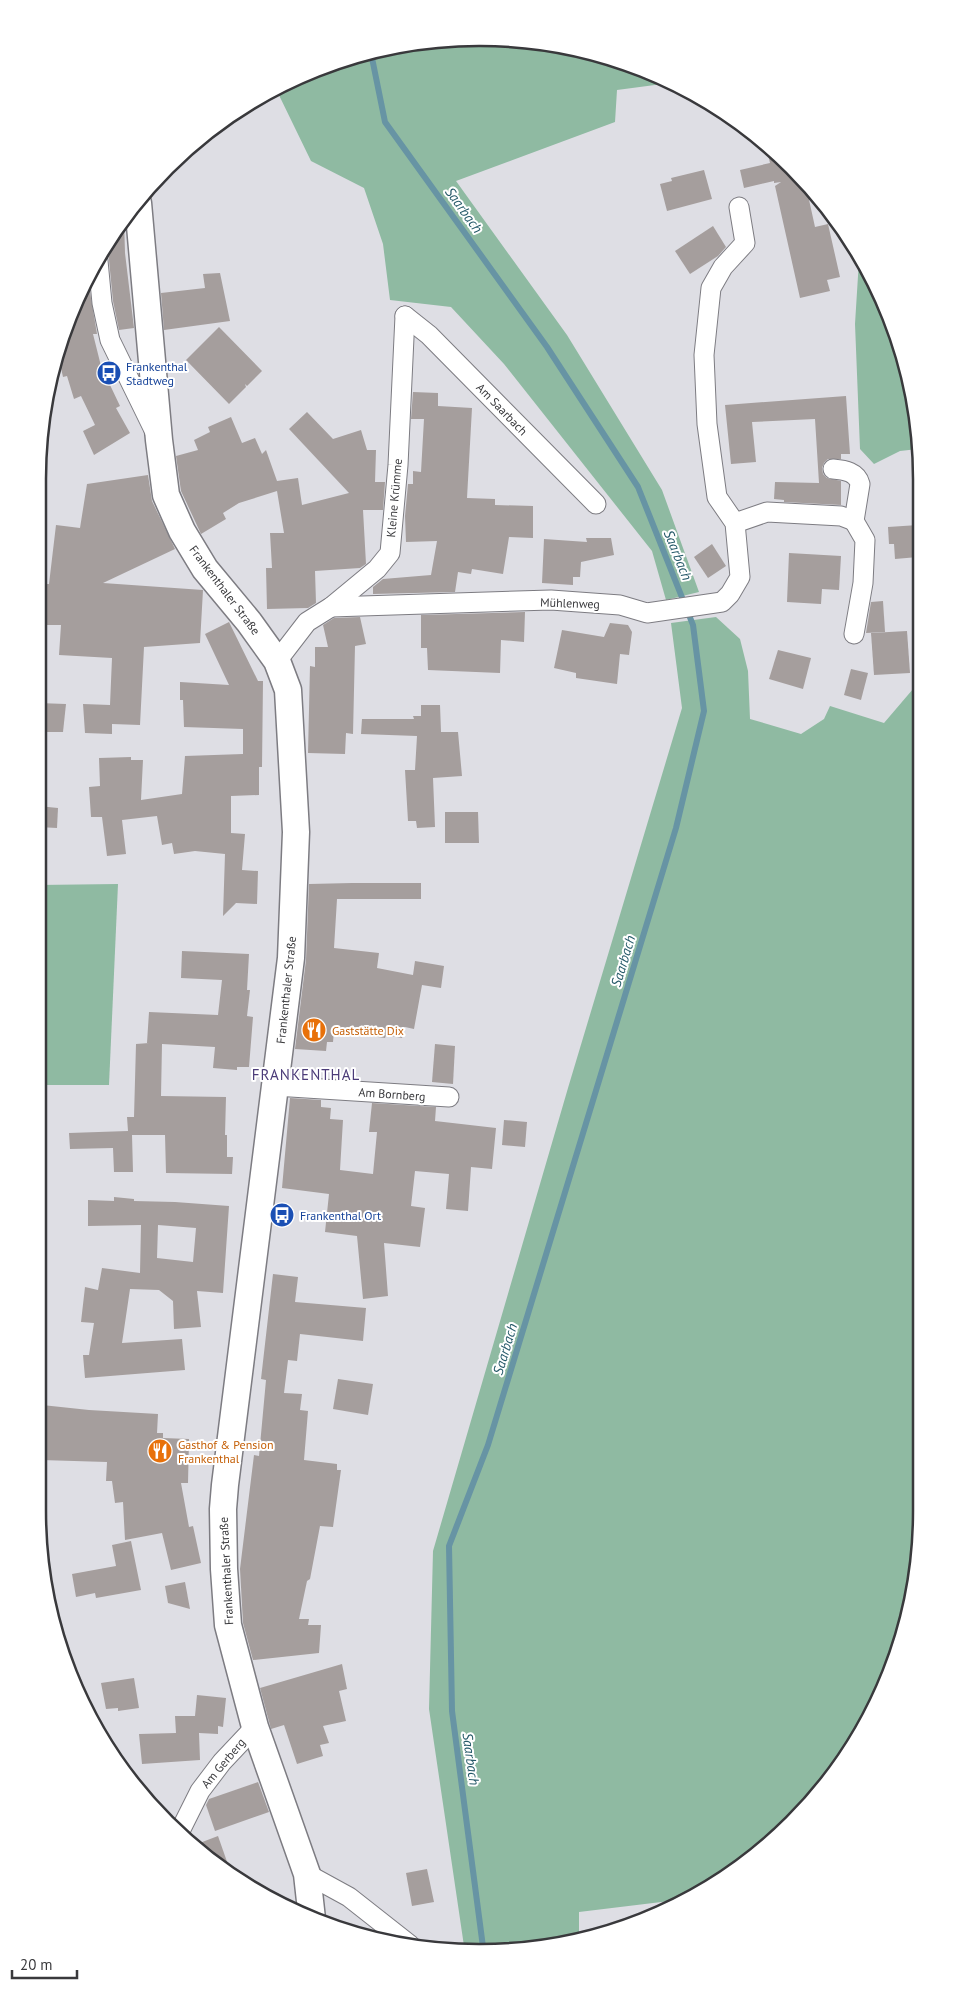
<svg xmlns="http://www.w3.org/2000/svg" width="959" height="1990" font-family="'PT Sans',sans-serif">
  <rect width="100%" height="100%" fill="#dedee4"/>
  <!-- green -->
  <g fill="#8fbaa2">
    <path d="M480,38L566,46L649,71L670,83L617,90L615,122L456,181L567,335L662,490L699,592L666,600L652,551L504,364L451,307L390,300L383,244L364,188L311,161L276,89L311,71L394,46Z"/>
    <path d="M859,260L888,311L918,422V449L900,451L874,464L860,449L855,324Z"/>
    <path d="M716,617L740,639L748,671L750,719L801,734L824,719L830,706L884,723L919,682L921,1511L913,1597L888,1680L847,1756L792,1823L686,1899L579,1912V1936L537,1949L464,1946L429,1709L433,1551L568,1088L682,708L671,623Z"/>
    <path d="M118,884L109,1085H38V885Z"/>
  </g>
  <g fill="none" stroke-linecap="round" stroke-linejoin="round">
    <!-- stream -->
    <path stroke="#6794a4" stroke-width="6" d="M371,53L385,122L547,347L638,487L693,625L704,711L676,828L488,1445L449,1546L452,1711L483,1947"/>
  </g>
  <!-- building -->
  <g fill="#a59e9d" fill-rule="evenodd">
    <path d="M766,146L806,186L815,227L828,224L840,277L827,280L830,291L800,298L775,186L781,182L774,183V181L744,188L740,170L770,163Z"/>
    <path d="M704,170L712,199L667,211L660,184L672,181L671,178Z"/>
    <path d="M124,219L125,253L134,328L119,330L113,301L109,260L106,245L112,234Z"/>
    <path d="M713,226L726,247L718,256L690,274L675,251Z"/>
    <path d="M220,273L230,321L164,330L161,293L205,288L203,274Z"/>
    <path d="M90,292L97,334H93L101,366L120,406L116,408L130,433L94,455L83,431L95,425L81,396L74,399L67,376L63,377L58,355L71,310L80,295Z"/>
    <path d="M219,327L262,371L247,386L245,384L246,387L229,404L186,360Z"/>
    <path d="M413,392L438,393V406L472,408L467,498L495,499V505L533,506V538L509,537L503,574L472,569L471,574L458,572L455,592L373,594V587L383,579L431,575L437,541L406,542L405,516L408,484H413V471L421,472L424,419H411Z"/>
    <path d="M846,396L850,454H841V459H828L824,463L822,468L823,474L827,478L841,481V505L784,502V500L774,499L775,482L819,483L815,419L752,422L756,462L731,464L725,405Z"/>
    <path d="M307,412L333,439L361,430L367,450H376L375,482H385L383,510H363L366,564L360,568L315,571L316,603L308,608L267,609L266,568H272L270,533H284L277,491L239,503L223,513L226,519L201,534L181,491L176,456L198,450L194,440L210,432L208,427L231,417L242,443L255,438L262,454L266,450L277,481L298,478L302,505L349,493L289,429Z"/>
    <path d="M148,475L152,501L175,549L103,583L203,590L200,643L144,647L140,725L112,724V734L85,733L83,704L110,705L112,658L59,655L61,625H38V584H49L56,525L80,528L87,484Z"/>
    <path d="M918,525V557L895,559L894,544H889L888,527Z"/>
    <path d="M586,538H611L614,555L581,562L580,577H573V585L542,583L544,539L587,542Z"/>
    <path d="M712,544L726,566L708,578L694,557Z"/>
    <path d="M789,553L841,556L839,590L822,589L821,604L787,602Z"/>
    <path d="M883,601L885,632L866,633L871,602Z"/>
    <path d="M525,612L524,642L501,640L500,673L428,670L427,648H421V615Z"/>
    <path d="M360,617L366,644L355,646L353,734L346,733L345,754L308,753L310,666L315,667V647H328L323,625L334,618Z"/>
    <path d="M229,622L258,681H263L262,767H259V795L231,796V833L245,834L242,870L258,871L257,904L236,903L223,916L225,854L195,851L174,854L172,843L162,845L157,816L122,820L126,854L107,856L102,817H91L89,787L100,786L99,758L131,757V760H143L141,800L182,794L185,756L243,754V729L184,727L183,700H180V682L229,685L205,634Z"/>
    <path d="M610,623L628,625L632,632L629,655L620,654L617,684L576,678V673L554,668L562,630L604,637Z"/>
    <path d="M907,631L910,673L874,675L871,633Z"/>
    <path d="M778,650L811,658L803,689L769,679Z"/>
    <path d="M851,669L868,673L861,700L844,695Z"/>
    <path d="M38,703L66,704L63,732H38Z"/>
    <path d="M421,705H440L441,732H458L462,776L433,778L435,827L417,828L416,821H408L405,770H415L417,736L361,734L362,719H414L413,716H421Z"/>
    <path d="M38,806L58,808L57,828L38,827Z"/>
    <path d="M445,812H478L479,843H445Z"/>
    <path d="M352,883H421V899H337L334,948L379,953L377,968L413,975L415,961L444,966L441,988L422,985L414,1029L405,1027L402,1038L386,1035L385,1038L334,1031L333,1042H327L326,1051L295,1049L306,960L309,884Z"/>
    <path d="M182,951L249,954L247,990H250L247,1016L253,1017L249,1067H237V1070L213,1068L215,1047L162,1044L161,1096L226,1097L225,1135H227V1157H233L232,1174L166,1173L165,1135H132L133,1172H114L113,1148L70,1149L69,1133L128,1131L127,1117H134L136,1044L149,1043H147L149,1012L218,1015L222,980L181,978Z"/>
    <path d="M435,1044L455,1046L453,1084L432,1082Z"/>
    <path d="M290,1098L321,1100V1107L331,1108L330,1119L343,1120L340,1170L373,1174L377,1132H369L372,1103L436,1107L435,1121L496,1128L492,1169L471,1167L468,1211L446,1209L449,1174L415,1171L411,1206L425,1208L420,1247L384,1243L388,1296L363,1299L357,1236L325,1232L329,1194L282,1188Z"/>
    <path d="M504,1120L527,1122L525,1147L502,1145Z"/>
    <path d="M114,1197L134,1199V1201L175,1202L229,1206L223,1293L197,1291L201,1327L174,1329L173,1301L159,1290L130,1289L122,1343L182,1339L185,1370L85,1378L83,1355H89L94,1323L81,1322L85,1287L98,1290L102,1268L140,1273L141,1225L88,1226V1200L114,1201ZM158,1225L196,1228L193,1262L157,1258Z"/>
    <path d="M273,1274L298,1277L295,1302L366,1308L363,1341L300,1334L297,1361L288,1360L284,1393L302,1394L300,1410L308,1411L304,1460L337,1464V1470H341L333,1527L320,1526L310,1579L307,1581L299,1619H309L308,1625H321L319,1653L253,1660L243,1623L240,1569L254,1455L259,1456L266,1380L261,1379Z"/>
    <path d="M338,1379L373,1384L368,1415L333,1409Z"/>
    <path d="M42,1405L89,1410L158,1414L157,1433H163V1438L189,1439L188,1483H181L189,1527L193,1526L201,1563L171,1570L162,1533L125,1540L123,1502L115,1503L112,1481H106L107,1462L41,1460Z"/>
    <path d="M131,1541L141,1590L96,1598L95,1593L76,1597L72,1574L116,1566L112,1545Z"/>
    <path d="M185,1582L190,1609L168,1603L165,1586Z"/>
    <path d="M342,1664L347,1689L339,1691L346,1721L323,1726L329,1743L320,1745L323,1756L297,1764L284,1725L271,1729L260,1688Z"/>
    <path d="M134,1678L139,1708L118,1711V1708L106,1709L101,1683Z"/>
    <path d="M197,1695L226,1698L223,1727L218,1726V1734L199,1733L200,1760L142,1764L139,1734L176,1733L175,1716H195Z"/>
    <path d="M258,1782L269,1812L215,1831L206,1805L209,1799Z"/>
    <path d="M218,1836L232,1876L197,1844Z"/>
    <path d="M427,1869L434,1902L412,1906L406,1873Z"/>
  </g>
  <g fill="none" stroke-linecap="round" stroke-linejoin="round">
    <defs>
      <g id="street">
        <path d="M98,261L102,303L110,340L155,432"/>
        <path d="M405,316L429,335L596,504"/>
        <path d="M833,469C845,470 857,472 860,484L854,521L865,540L863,583L854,634"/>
        <path d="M735,523L767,512L841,516L854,521"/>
        <path d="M331,607L551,600L620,605L647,613L722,602L730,594L740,577L735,523L717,497L707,424L704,355L711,288L723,267L745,243L739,207"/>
        <path d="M277,661L307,622L331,607L377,569L390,553L398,465L405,316"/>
        <path d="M275,1086L449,1097"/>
        <path d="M181,1829L200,1791L222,1762L255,1727"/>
        <path d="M307,1874L349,1897L410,1945"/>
      </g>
      <path id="secondary" d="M138,203L159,440L166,495L182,531L205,569L249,622L277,661L288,690L296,832L291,958L225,1485L223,1509L224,1569L228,1625L255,1727L307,1874L312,1919"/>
    </defs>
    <!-- street casing -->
    <use href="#street" stroke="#7d7c82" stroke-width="21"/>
    <!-- secondary casing -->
    <use href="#secondary" stroke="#7d7c82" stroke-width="29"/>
    <!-- street -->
    <use href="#street" stroke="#fff" stroke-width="19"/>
    <!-- secondary -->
    <use href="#secondary" stroke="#fff" stroke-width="26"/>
  </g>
  <!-- icons -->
  <defs>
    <symbol id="bus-disc" viewBox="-11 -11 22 22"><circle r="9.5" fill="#1a4fb4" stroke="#fff"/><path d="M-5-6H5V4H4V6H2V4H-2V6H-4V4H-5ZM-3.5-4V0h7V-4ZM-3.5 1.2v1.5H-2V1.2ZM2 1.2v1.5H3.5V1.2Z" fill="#fff"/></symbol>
    <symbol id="restaurant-disc" viewBox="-11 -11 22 22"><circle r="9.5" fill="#e8710a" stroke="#fff"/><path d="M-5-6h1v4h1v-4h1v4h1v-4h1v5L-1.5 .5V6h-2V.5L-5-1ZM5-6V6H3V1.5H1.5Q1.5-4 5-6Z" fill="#fff"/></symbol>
  </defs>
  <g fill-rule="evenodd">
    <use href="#bus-disc" x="95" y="359" width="28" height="28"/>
    <use href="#restaurant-disc" x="300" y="1016" width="28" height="28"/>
    <use href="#bus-disc" x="268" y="1201" width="28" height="28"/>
    <use href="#restaurant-disc" x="146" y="1437" width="28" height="28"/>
  </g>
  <g text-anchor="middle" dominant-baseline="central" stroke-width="4" stroke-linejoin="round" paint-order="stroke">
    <!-- transit labels -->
    <g font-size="12" fill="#164399" stroke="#fff" text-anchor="start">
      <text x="126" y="366">Frankenthal<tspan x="126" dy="14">Stadtweg</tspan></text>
      <text x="300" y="1215">Frankenthal Ort</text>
    </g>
    <!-- street labels -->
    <g font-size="12" fill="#39393c" stroke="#fff">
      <text transform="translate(502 409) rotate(46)">Am Saarbach</text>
      <text transform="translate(394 498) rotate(-85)">Kleine Krümme</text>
      <text transform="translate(225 590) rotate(53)">Frankenthaler Straße</text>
      <text transform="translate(570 603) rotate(2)">Mühlenweg</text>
      <text transform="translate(286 990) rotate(-84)">Frankenthaler Straße</text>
      <text transform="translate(392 1094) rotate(4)">Am Bornberg</text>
      <text transform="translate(226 1571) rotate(-93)">Frankenthaler Straße</text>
      <text transform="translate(223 1763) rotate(-50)">Am Gerberg</text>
    </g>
    <!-- food labels -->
    <g font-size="12" fill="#c56008" stroke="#fff" text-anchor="start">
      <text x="332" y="1030">Gaststätte Dix</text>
      <text x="178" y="1444">Gasthof &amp; Pension<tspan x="178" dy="14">Frankenthal</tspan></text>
    </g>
    <!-- water labels -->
    <g font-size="14" font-style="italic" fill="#245868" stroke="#fff">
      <text transform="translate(464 210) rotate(54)">Saarbach</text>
      <text transform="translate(678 555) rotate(68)">Saarbach</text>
      <text transform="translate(623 961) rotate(-73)">Saarbach</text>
      <text transform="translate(505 1349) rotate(-73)">Saarbach</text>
      <text transform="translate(471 1759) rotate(82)">Saarbach</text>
    </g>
    <!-- quarter labels -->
    <g font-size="15" letter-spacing="1" fill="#4b3b78" stroke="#fff">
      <text x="306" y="1074">FRANKENTHAL</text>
    </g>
  </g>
  <!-- crop -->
  <path d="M0 0H959V1990H0ZM479 46H480A433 433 0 0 1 913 479V1511A433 433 0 0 1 480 1944H479A433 433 0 0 1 46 1511V479A433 433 0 0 1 479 46Z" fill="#fff" fill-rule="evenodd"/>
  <path fill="none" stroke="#39393c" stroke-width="2.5" d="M479 46H480A433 433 0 0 1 913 479V1511A433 433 0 0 1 480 1944H479A433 433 0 0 1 46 1511V479A433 433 0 0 1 479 46Z"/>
  <!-- scale -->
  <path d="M12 1970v8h65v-8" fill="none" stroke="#39393c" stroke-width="2.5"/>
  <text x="20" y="1970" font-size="15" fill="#39393c" stroke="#ffffff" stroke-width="4" paint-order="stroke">20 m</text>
</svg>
